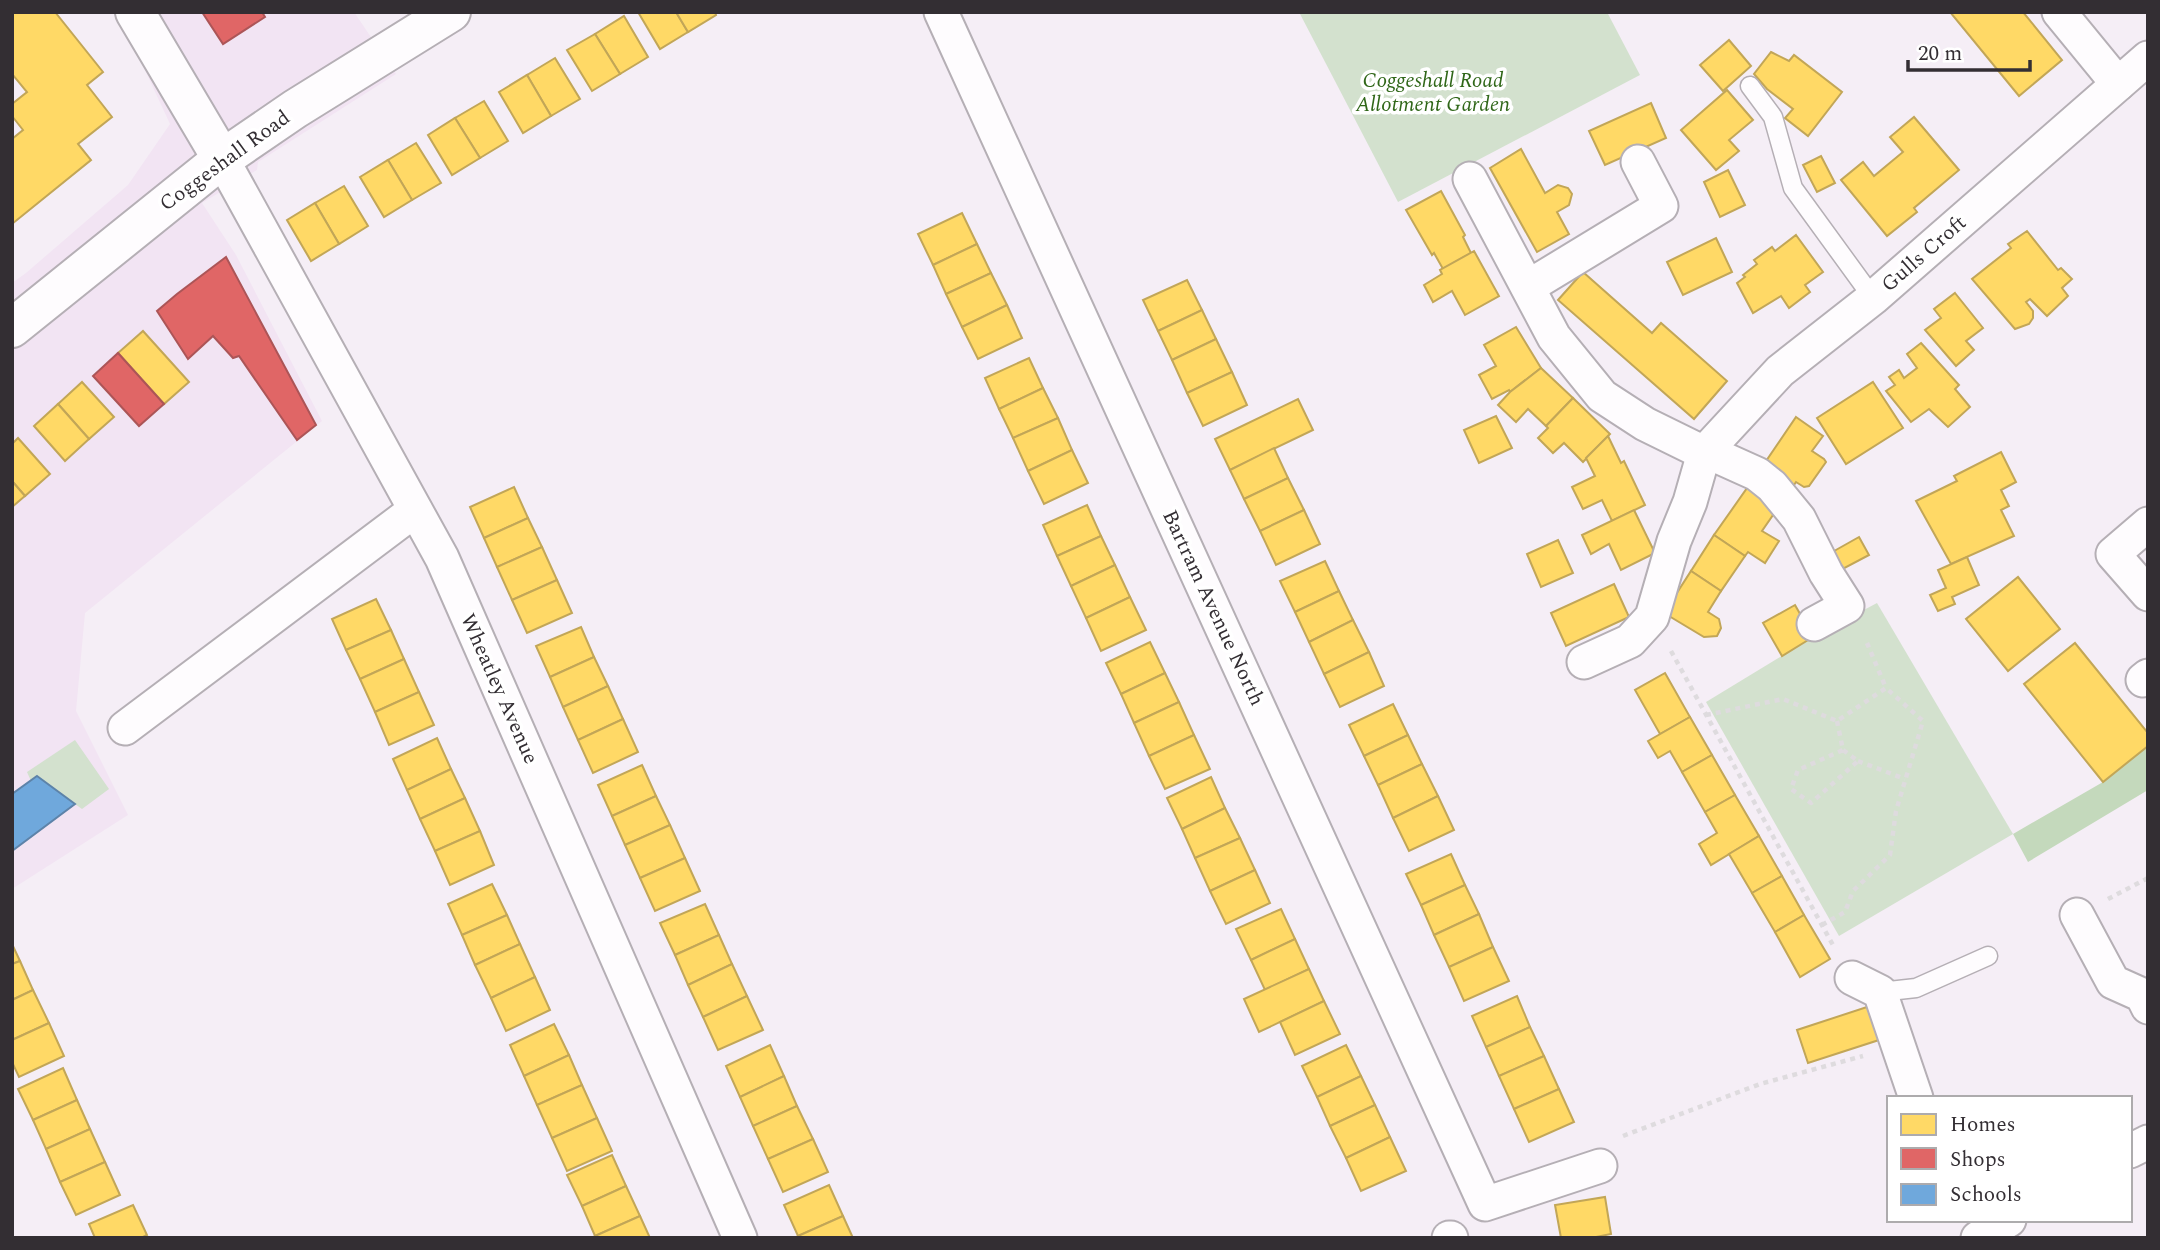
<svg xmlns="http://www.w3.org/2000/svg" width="2160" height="1250" font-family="Spectral,serif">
  <rect width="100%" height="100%" fill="#f5eef6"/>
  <!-- built -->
  <path fill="#f2e4f3" d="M118,12H354L396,74L258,162L257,170L202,203L236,255L322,421L85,613L76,711L128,815L12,889V283L26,273L128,185L170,124Z"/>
  <!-- green -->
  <g fill="#d3e1ce">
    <path d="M1299,12H1607L1640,75L1398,202Z"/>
    <path d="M1877,603L2013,834L1839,936L1706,702L1813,637Z"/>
    <path d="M75,740L109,789L82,809L37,777L31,781L27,772Z"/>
  </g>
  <!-- forest -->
  <path fill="#c4d9bc" d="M2148,746V790L2028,862L2013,834L2103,782Z"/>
  <!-- homes -->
  <g fill="#ffd966" stroke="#c2a657" stroke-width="2">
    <path d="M12,12H55L103,72L87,85L112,117L78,144L91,160L12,224V139L23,130L12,116V104L27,92L12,74Z"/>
    <path d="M638,12H676L688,32L660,49Z"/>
    <path d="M676,12H715L716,15L688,32Z"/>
    <path d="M1950,12H2023L2062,60L2019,96Z"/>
    <path d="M624,16L648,57L620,74L595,34Z"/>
    <path d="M595,34L620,74L592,91L567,50Z"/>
    <path d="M1729,40L1751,66L1723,91L1700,65Z"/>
    <path d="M1771,52L1789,61L1794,55L1842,92L1808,136L1785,118L1793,109L1767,89L1754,74Z"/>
    <path d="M555,58L580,99L551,116L527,75Z"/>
    <path d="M527,75L551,116L523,133L499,92Z"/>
    <path d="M1727,90L1753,120L1729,140L1739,151L1716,170L1681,130Z"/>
    <path d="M484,101L508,141L480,158L455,118Z"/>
    <path d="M1651,103L1666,138L1605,165L1589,131Z"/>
    <path d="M1914,117L1959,170L1914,208L1917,212L1887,236L1841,180L1863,162L1874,176L1903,152L1890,137Z"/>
    <path d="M455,118L480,158L452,175L428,135Z"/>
    <path d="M416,143L441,183L412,200L388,160Z"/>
    <path d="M1521,149L1545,193L1558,185L1568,188L1572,194L1569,205L1557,212L1569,234L1537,252L1490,168Z"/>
    <path d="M1821,156L1835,183L1817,192L1803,165Z"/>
    <path d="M388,160L412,200L384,217L360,177Z"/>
    <path d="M1728,170L1745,205L1720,217L1704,182Z"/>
    <path d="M344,186L368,226L339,244L315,203Z"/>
    <path d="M1441,191L1465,235L1463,237L1471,253L1443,269L1434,253L1432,255L1406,210Z"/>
    <path d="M315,203L339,244L311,261L287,220Z"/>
    <path d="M962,213L977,244L933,265L918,234Z"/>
    <path d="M2027,231L2058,270L2061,268L2072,279L2062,288L2068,296L2047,316L2030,299L2026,302L2033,311V318L2029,324L2015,329L1972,279L2011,248L2008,244Z"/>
    <path d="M1796,235L1823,272L1805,285L1810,292L1789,308L1781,296L1753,313L1737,283L1745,277L1743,275L1757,264L1754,260L1772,247L1775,251Z"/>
    <path d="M1716,238L1732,272L1683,295L1667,262Z"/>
    <path d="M977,244L991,273L946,294L933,265Z"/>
    <path d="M1474,251L1499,296L1465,315L1452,291L1433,302L1424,285L1442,274L1440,270Z"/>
    <path d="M1583,272L1652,333L1661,323L1727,381L1694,419L1558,300Z"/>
    <path d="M991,273L1007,305L962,327L946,294Z"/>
    <path d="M1187,280L1202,310L1158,331L1143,300Z"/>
    <path d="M1955,293L1983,328L1966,341L1974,350L1956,366L1925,330L1941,318L1934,309Z"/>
    <path d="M1007,305L1022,338L978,359L962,327Z"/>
    <path d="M1202,310L1216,339L1172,360L1158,331Z"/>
    <path d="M1516,327L1541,368L1510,392L1509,390L1492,399L1479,375L1496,366L1484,345Z"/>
    <path d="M143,331L189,382L164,404L118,353Z"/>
    <path d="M1216,339L1232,372L1187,393L1172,360Z"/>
    <path d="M1921,343L1959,385L1955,389L1970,407L1948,427L1929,409L1911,422L1886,391L1895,385L1889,377L1899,370L1904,378L1917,368L1907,354Z"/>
    <path d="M1029,358L1043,388L999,409L985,378Z"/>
    <path d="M1541,368L1573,398L1546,426L1528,409L1516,422L1498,405L1510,392Z"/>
    <path d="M1232,372L1247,405L1203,426L1187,393Z"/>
    <path d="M82,382L114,417L89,439L58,404Z"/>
    <path d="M1873,382L1903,428L1846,464L1817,418Z"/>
    <path d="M1043,388L1058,418L1013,438L999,409Z"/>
    <path d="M1573,398L1610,434L1583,462L1564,443L1553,453L1538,438L1548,428L1546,426Z"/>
    <path d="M1298,399L1313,430L1230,470L1215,439Z"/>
    <path d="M58,404L89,439L65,461L34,426Z"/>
    <path d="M1496,416L1512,448L1479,463L1464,430Z"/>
    <path d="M1796,417L1823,436L1812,451L1824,459L1826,462L1809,486L1804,487L1796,482L1792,488L1762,467Z"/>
    <path d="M1058,418L1072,450L1028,471L1013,438Z"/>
    <path d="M1608,436L1621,463L1624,461L1645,505L1612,521L1602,500L1583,509L1572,487L1595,476L1586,458Z"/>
    <path d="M18,438L50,474L25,496L12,481V444Z"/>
    <path d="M1274,448L1288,478L1244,499L1230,470Z"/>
    <path d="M1072,450L1088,483L1044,504L1028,471Z"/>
    <path d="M2001,452L2016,482L2001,490L2009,506L2001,510L2014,536L1951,564L1916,501L1957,481L1954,476Z"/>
    <path d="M1288,478L1304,510L1260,531L1244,499Z"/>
    <path d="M12,481L25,496L12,507Z"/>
    <path d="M1752,481L1782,502L1762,531L1779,541L1765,563L1748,552L1745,556L1714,535Z"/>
    <path d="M514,487L528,518L484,538L470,507Z"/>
    <path d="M1087,505L1101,536L1057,556L1043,525Z"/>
    <path d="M1304,510L1320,544L1276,565L1260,531Z"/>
    <path d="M1634,510L1655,553L1621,570L1609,544L1591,554L1582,535Z"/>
    <path d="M528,518L542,547L497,567L484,538Z"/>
    <path d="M1714,535L1745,556L1721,591L1691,571Z"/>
    <path d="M1101,536L1115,565L1071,586L1057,556Z"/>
    <path d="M1859,537L1869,555L1837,572L1827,555Z"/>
    <path d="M1558,540L1573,573L1541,587L1527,554Z"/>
    <path d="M542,547L557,580L512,600L497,567Z"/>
    <path d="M1967,557L1979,585L1952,597L1955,604L1938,611L1930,595L1946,588L1938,570Z"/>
    <path d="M1325,561L1339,591L1295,612L1280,581Z"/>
    <path d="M1115,565L1130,597L1086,618L1071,586Z"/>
    <path d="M1691,571L1721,591L1708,612L1719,619L1721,628L1717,636L1704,637L1664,613Z"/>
    <path d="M2018,577L2060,629L2008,671L1966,619Z"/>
    <path d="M557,580L572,613L527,633L512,600Z"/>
    <path d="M1614,584L1629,617L1566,646L1551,613Z"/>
    <path d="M1339,591L1353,620L1309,642L1295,612Z"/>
    <path d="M1130,597L1146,630L1101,651L1086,618Z"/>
    <path d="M376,599L391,630L346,650L332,619Z"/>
    <path d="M1795,605L1813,637L1782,656L1763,623Z"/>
    <path d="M1353,620L1369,652L1324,674L1309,642Z"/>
    <path d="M581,627L594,657L550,677L536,646Z"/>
    <path d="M391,630L404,659L360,679L346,650Z"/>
    <path d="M1150,642L1165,673L1121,694L1106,663Z"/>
    <path d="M2075,643L2148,733V746L2103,782L2024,684Z"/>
    <path d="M1369,652L1384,686L1340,707L1324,674Z"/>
    <path d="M594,657L608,686L563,707L550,677Z"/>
    <path d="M404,659L419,692L375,712L360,679Z"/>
    <path d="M1165,673L1179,702L1134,723L1121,694Z"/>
    <path d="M1665,673L1690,717L1660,734L1635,690Z"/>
    <path d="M608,686L623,719L578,740L563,707Z"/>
    <path d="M419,692L434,725L389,745L375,712Z"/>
    <path d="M1179,702L1194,735L1149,756L1134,723Z"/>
    <path d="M1393,704L1408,735L1364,756L1349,725Z"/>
    <path d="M1690,717L1712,755L1682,772L1670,751L1658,758L1648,741Z"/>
    <path d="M623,719L638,752L593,773L578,740Z"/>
    <path d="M1194,735L1210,769L1165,789L1149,756Z"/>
    <path d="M1408,735L1422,764L1378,785L1364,756Z"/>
    <path d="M437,738L451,769L407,790L393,759Z"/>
    <path d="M1712,755L1735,795L1705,812L1682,772Z"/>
    <path d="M1422,764L1438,796L1393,818L1378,785Z"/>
    <path d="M642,765L656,796L612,816L598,785Z"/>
    <path d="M451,769L465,798L420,819L407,790Z"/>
    <path d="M1211,777L1225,808L1182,829L1167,798Z"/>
    <path d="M1735,795L1759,836L1711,865L1699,844L1717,833L1705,812Z"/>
    <path d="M656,796L670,825L625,845L612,816Z"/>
    <path d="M1438,796L1454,830L1409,851L1393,818Z"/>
    <path d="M465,798L480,831L435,851L420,819Z"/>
    <path d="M1225,808L1240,838L1195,858L1182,829Z"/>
    <path d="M670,825L685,858L640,878L625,845Z"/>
    <path d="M480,831L494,865L450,885L435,851Z"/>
    <path d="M1759,836L1782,876L1752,893L1729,854Z"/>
    <path d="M1240,838L1255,870L1210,891L1195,858Z"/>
    <path d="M1451,854L1465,885L1421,905L1406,874Z"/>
    <path d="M685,858L700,891L655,911L640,878Z"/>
    <path d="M1255,870L1270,903L1226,924L1210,891Z"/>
    <path d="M1782,876L1804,915L1775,932L1752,893Z"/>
    <path d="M492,884L507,915L462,935L448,904Z"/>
    <path d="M1465,885L1479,914L1434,935L1421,905Z"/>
    <path d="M705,904L719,935L675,955L660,923Z"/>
    <path d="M1281,909L1295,939L1251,960L1236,929Z"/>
    <path d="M1479,914L1493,947L1449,967L1434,935Z"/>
    <path d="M507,915L520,944L475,965L462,935Z"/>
    <path d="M1804,915L1830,959L1800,977L1775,932Z"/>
    <path d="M719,935L732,964L688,985L675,955Z"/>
    <path d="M1295,939L1309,969L1265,990L1251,960Z"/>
    <path d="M12,944L20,961L12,964Z"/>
    <path d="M520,944L535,977L491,998L475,965Z"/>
    <path d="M1493,947L1509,981L1464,1001L1449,967Z"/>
    <path d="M20,961L33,990L12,1000V964Z"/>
    <path d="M732,964L747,996L703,1017L688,985Z"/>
    <path d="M1309,969L1324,1001L1259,1032L1244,999Z"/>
    <path d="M535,977L550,1010L506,1031L491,998Z"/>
    <path d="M33,990L49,1023L12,1040V1000Z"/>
    <path d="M747,996L763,1030L718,1050L703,1017Z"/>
    <path d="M1517,996L1530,1027L1486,1047L1472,1016Z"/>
    <path d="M1324,1001L1340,1034L1295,1055L1280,1022Z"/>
    <path d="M1870,1006L1882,1039L1808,1063L1797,1030Z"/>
    <path d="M49,1023L64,1056L19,1077L12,1062V1040Z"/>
    <path d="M554,1024L569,1055L524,1076L510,1045Z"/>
    <path d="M1530,1027L1544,1056L1499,1076L1486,1047Z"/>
    <path d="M770,1045L784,1076L740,1097L726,1066Z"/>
    <path d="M1346,1045L1361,1076L1317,1097L1302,1066Z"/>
    <path d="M569,1055L582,1085L537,1105L524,1076Z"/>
    <path d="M1544,1056L1559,1089L1514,1109L1499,1076Z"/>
    <path d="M63,1068L77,1100L33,1120L18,1089Z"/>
    <path d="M784,1076L797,1106L753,1126L740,1097Z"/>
    <path d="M1361,1076L1375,1105L1330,1126L1317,1097Z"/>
    <path d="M582,1085L597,1118L552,1138L537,1105Z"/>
    <path d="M1559,1089L1574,1122L1529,1142L1514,1109Z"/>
    <path d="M77,1100L90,1129L46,1149L33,1120Z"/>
    <path d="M1375,1105L1390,1137L1346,1158L1330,1126Z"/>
    <path d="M797,1106L813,1139L768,1159L753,1126Z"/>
    <path d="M597,1118L612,1151L567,1171L552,1138Z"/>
    <path d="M90,1129L105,1162L60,1182L46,1149Z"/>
    <path d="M1390,1137L1406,1171L1361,1191L1346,1158Z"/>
    <path d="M813,1139L828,1172L783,1192L768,1159Z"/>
    <path d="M612,1155L626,1186L582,1206L567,1175Z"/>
    <path d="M105,1162L120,1195L76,1215L60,1182Z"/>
    <path d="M829,1185L843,1216L798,1236L784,1205Z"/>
    <path d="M626,1186L640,1216L595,1236L582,1206Z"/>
    <path d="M1605,1197L1611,1234L1591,1238H1561L1555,1205Z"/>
    <path d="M133,1205L147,1235L141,1238H95L89,1224Z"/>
    <path d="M640,1216L650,1238H596L595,1236Z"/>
    <path d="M843,1216L853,1238H799L798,1236Z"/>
  </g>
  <!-- shops -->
  <g fill="#e06666" stroke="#ac5557" stroke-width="2">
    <path d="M202,12H262L265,17L223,44Z"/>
    <path d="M226,257L316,425L297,440L239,356L233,358L213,336L188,359L157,311L177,294Z"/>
    <path d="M118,353L164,404L139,426L93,376Z"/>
  </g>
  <!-- schools -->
  <path fill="#6fa8dc" stroke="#5d83a9" stroke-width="2" d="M37,776L75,804L12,851V794Z"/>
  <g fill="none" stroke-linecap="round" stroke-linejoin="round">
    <defs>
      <g id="lane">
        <path d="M1750,86L1773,117L1793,188L1873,298"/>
        <path d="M1880,992L1916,988L1988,956"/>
      </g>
      <g id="street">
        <path d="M941,12L1485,1204L1600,1166"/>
        <path d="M2059,12L2118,84"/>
        <path d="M222,159L442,558L740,1238"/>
        <path d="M1470,179L1554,337L1602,396L1645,424L1704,453L1717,456L1757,474L1772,486L1799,519L1826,573L1847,606L1814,624"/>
        <path d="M1528,287L1661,206L1638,162"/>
        <path d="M2148,524L2113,554L2148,594"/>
        <path d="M1584,662L1630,641L1652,617L1674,541L1690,502L1704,453L1780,371L1873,298L2148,58"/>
        <path d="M2143,680L2148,676"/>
        <path d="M125,728L415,510"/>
        <path d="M2077,915L2113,982L2142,995L2148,1007"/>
        <path d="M1852,978L1880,992L1916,1098"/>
        <path d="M2130,1151L2148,1142"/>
        <path d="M1449,1238H1451"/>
        <path d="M1978,1238L2009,1220"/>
      </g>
      <g id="secondary">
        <path d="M135,12L222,159"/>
        <path d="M12,328L222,159L295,109L451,12"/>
      </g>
    </defs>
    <!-- lane casing -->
    <use href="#lane" stroke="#b5afb5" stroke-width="21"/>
    <!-- street casing -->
    <use href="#street" stroke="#b5afb5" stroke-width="37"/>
    <!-- secondary casing -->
    <use href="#secondary" stroke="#b5afb5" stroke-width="42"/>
    <!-- path -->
    <g stroke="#dedbde" stroke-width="4.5" stroke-dasharray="5 5" stroke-linecap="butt">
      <path d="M1671,651L1834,947"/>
      <path d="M1706,715L1783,699L1837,721L1886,688L1867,643"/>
      <path d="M1837,721L1843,750L1798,770L1791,789L1811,803L1858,761L1843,750"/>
      <path d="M1858,761L1905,779"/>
      <path d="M2108,899L2148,878"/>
      <path d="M1822,925L1845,912L1853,891L1890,855L1896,811L1923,721L1886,688"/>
      <path d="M1623,1136L1760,1084L1863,1056"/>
    </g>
    <!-- lane -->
    <use href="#lane" stroke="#fefcfe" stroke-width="18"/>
    <!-- street -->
    <use href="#street" stroke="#fefcfe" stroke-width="33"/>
    <!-- secondary -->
    <use href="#secondary" stroke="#fefcfe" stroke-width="38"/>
  </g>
  <g text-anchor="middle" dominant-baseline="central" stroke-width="7" stroke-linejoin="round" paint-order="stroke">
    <!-- park labels -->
    <g font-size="21" font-style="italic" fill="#306719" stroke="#fff">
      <text x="1433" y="81">Coggeshall Road<tspan x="1433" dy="24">Allotment Garden</tspan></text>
    </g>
    <!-- street labels -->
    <g font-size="21" fill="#332e33" stroke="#fff">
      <text transform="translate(225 161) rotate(-36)">Coggeshall Road</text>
      <text transform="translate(1924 254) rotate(-41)">Gulls Croft</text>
      <text transform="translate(1213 608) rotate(65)">Bartram Avenue North</text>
      <text transform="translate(499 689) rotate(66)">Wheatley Avenue</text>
    </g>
  </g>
  <!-- border -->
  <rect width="2160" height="1250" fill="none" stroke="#332e33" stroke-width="28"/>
  <!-- legend -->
  <rect x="1887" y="1096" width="245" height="126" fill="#ffffff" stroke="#adabad" stroke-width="2"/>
  <rect x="1901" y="1114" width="35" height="21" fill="#ffd966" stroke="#adabad" stroke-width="2"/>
  <text x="1950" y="1131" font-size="21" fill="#332e33">Homes</text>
  <rect x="1901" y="1148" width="35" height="21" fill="#e06666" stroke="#adabad" stroke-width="2"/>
  <text x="1950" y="1166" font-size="21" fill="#332e33">Shops</text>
  <rect x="1901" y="1184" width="35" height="21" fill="#6fa8dc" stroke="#adabad" stroke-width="2"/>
  <text x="1950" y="1201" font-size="21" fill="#332e33">Schools</text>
  <!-- scale -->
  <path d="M1908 60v10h122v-10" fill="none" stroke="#332e33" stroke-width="3.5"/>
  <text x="1918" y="60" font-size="21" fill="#332e33" stroke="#ffffff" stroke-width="5" paint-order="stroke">20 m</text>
</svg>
